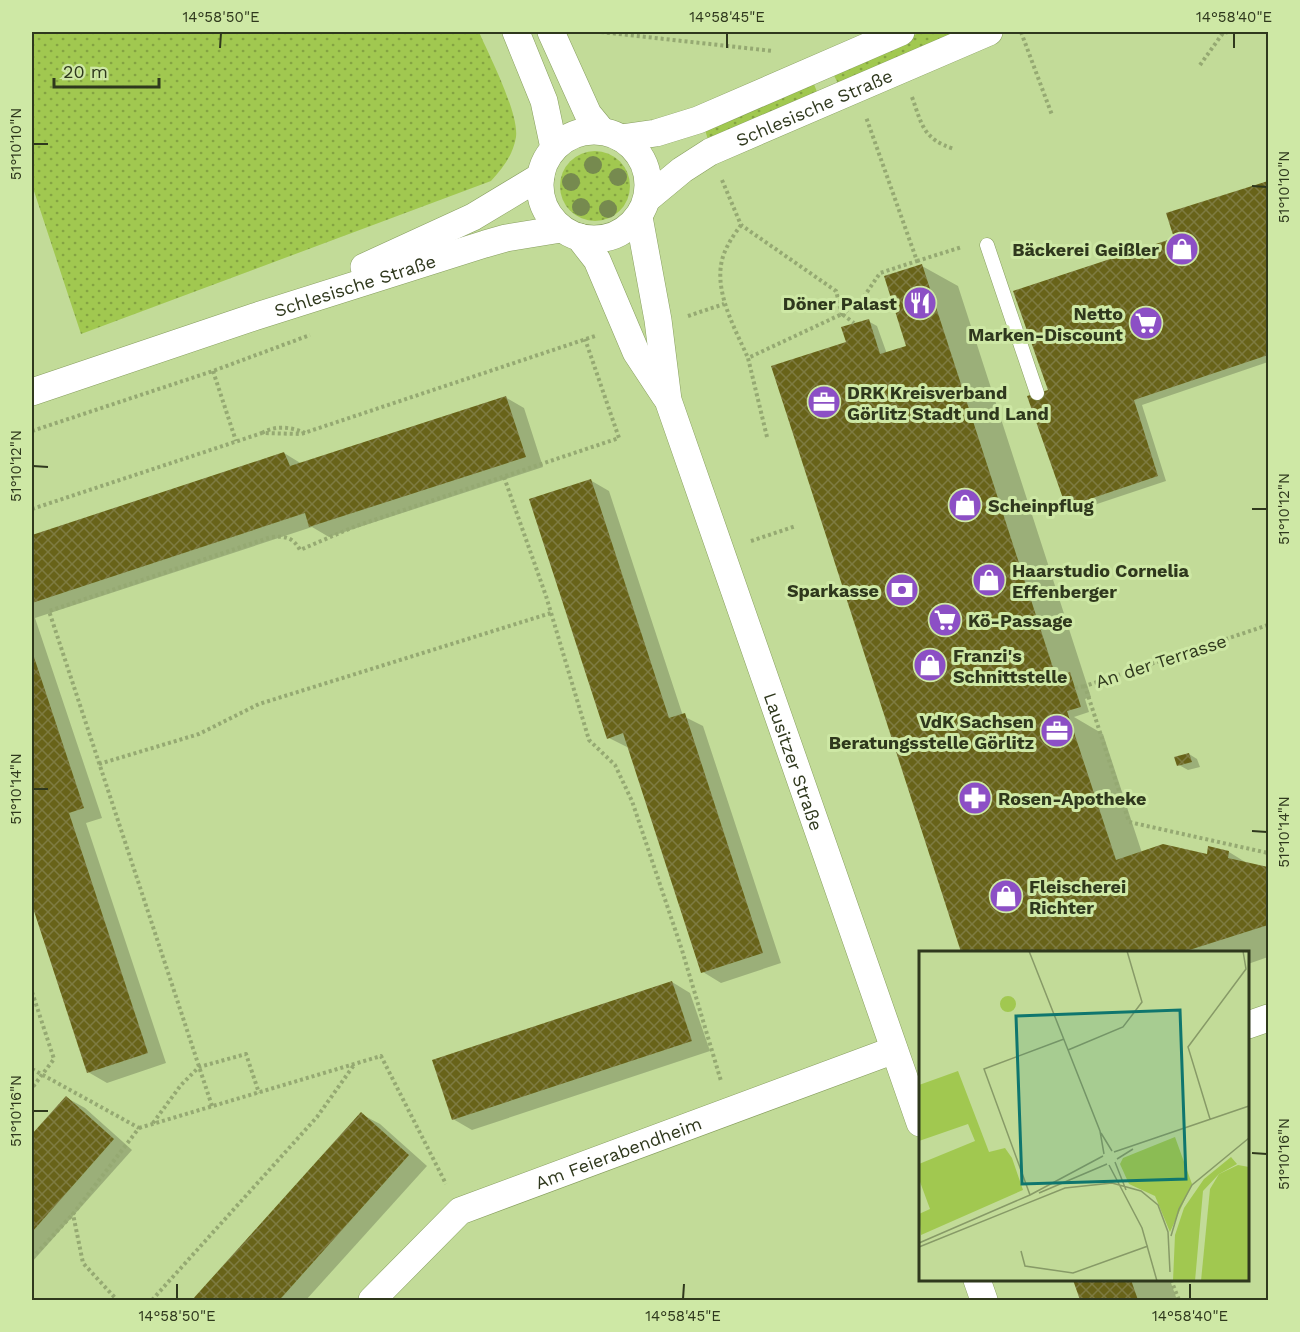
<svg xmlns="http://www.w3.org/2000/svg" width="1300" height="1332" font-family="'Work Sans',sans-serif">
  <defs>
    <pattern id="grass-dots" width="8" height="8" patternUnits="userSpaceOnUse" patternTransform="scale(1.5)"><rect width="8" height="8" fill="#a1c850"/><path d="M2 2h.1M6 6h.1" fill="none" stroke="#84a342" stroke-width="1.8" stroke-linecap="round"/></pattern>
    <pattern id="building-cross-hatch" width="8" height="8" patternUnits="userSpaceOnUse" patternTransform="scale(1.5)"><rect width="8" height="8" fill="#686319"/><path d="M0 0l8 8M0 8l8-8" fill="none" stroke="#7e7b42"/></pattern>
  </defs>
  <rect width="100%" height="100%" fill="#c2db98"/>
  <!-- grass -->
  <g fill="url(#grass-dots)">
    <path d="M32,32H479C489,55 519,113 516,137C513,155 503,168 491,181L81,334L32,185Z"/>
    <path d="M921,32H959L839,85L832,72Z"/>
    <path d="M813,82L818,94L709,143L705,130Z"/>
    <circle cx="595" cy="186" r="35"/>
  </g>
  <!-- shadow -->
  <g fill="#0003">
    <path d="M1268,182V362L1142,405L1166,481L1076,511L1067,506L1049,391L1176,239Z"/>
    <path d="M922,266L958,286L1091,697L1085,699L1089,712L1074,717L1103,734L1142,853L1208,855L1210,848L1229,852L1250,865L1268,868V957L1248,964V952L963,951L845,344L868,321L877,326L887,354L908,347Z"/>
    <path d="M505,397L524,408L543,467L329,537L312,527L35,618L102,818L86,823L166,1063L107,1083L88,1072L32,900V537L284,453L302,464Z"/>
    <path d="M590,480L609,491L683,716L703,726L781,963L721,983L703,972L629,748L609,738Z"/>
    <path d="M1189,754L1197,759L1200,767L1188,770L1179,765Z"/>
    <path d="M672,982L690,993L710,1051L472,1130L453,1119Z"/>
    <path d="M67,1098L85,1108L132,1150L32,1262V1137Z"/>
    <path d="M361,1114L380,1124L427,1166L306,1300H194Z"/>
    <path d="M1075,1280H1170L1177,1300H1082Z"/>
  </g>
  <!-- building -->
  <g fill="url(#building-cross-hatch)">
    <path d="M1268,181V355L1134,400L1158,476L1066,507L1027,396L1048,390L1013,291L1174,238L1166,213Z"/>
    <path d="M922,264L1056,677L1070,672L1081,707L1067,711L1116,860L1163,844L1207,854L1208,846L1229,851L1228,858L1268,867V925L1183,952H971L970,950L961,952L771,366L846,342L841,327L869,319L880,354L906,346L884,276Z"/>
    <path d="M506,396L526,457L309,527L305,513L32,603V535L284,452L290,466Z"/>
    <path d="M591,479L669,718L685,713L763,953L701,973L623,733L607,739L529,499Z"/>
    <path d="M32,651L84,808L69,813L148,1053L87,1073L32,905Z"/>
    <path d="M1189,753L1192,762L1177,766L1174,757Z"/>
    <path d="M672,981L692,1041L452,1120L432,1060Z"/>
    <path d="M66,1096L114,1139L32,1232V1134Z"/>
    <path d="M361,1112L409,1155L283,1296L279,1300H192Z"/>
    <path d="M1073,1280H1131L1138,1300H1080Z"/>
  </g>
  <g fill="none" stroke-linecap="round" stroke-linejoin="round">
    <defs>
      <path id="lane" d="M987,245L1037,393"/>
      <g id="street">
        <path d="M516,32L544,101L554,148"/>
        <path d="M551,32L588,114L602,131"/>
        <circle cx="594" cy="185" r="54"/>
        <path d="M621,138L656,133L698,120L901,32"/>
        <path id="s1" d="M647,199L682,170L710,152L989,32"/>
        <path id="s2" d="M639,217L658,320L668,400L920,1123"/>
        <path d="M579,237L597,260L636,352L665,396"/>
        <path d="M364,267L473,217L541,176"/>
        <path id="s3" d="M32,392L254,317L485,244L506,238L561,229"/>
        <path d="M1248,1025L1268,1018"/>
        <path d="M977,1280L984,1300"/>
        <path id="s4" d="M372,1300L460,1211L894,1050"/>
      </g>
    </defs>
    <!-- lane casing -->
    <use href="#lane" stroke="#879e5e" stroke-width="15"/>
    <!-- street casing -->
    <use href="#street" stroke="#879e5e" stroke-width="28"/>
    <!-- path -->
    <g stroke="#95a972" stroke-width="4" stroke-dasharray="3 3" stroke-linecap="butt">
      <path d="M601,32L773,51"/>
      <path d="M1021,32L1052,115"/>
      <path d="M1200,65L1223,33L1228,32"/>
      <path d="M912,97C922,125 923,139 954,149"/>
      <path d="M722,180L741,225L836,291L842,314L861,301L880,273L917,261L866,117"/>
      <path d="M741,225C736,232 730,240 726,249C709,284 734,326 748,358"/>
      <path d="M917,261L962,247"/>
      <path d="M688,316L724,304"/>
      <path d="M213,371L236,441"/>
      <path d="M32,431L213,371L310,335"/>
      <path d="M262,433C275,425 292,427 305,433"/>
      <path d="M767,437L748,358L842,314L854,323"/>
      <path d="M504,477L546,596L589,740L615,765L632,801L682,950L721,1081"/>
      <path d="M32,509L262,433L301,434L595,336"/>
      <path d="M751,541L796,526"/>
      <path d="M1268,625L1085,686L1129,822L1268,853"/>
      <path d="M1075,688L1085,686"/>
      <path d="M99,764L199,734L259,704L551,613"/>
      <path d="M32,992L54,1059L32,1088"/>
      <path d="M32,1069L139,1128L73,1214L83,1263L117,1300"/>
      <path d="M212,1106L49,611L271,537C285,536 293,537 300,550L356,526L619,438L585,339"/>
      <path d="M153,1123L181,1085L199,1067L246,1054L259,1093"/>
      <path d="M139,1128L381,1056L446,1184"/>
      <path d="M32,1258L73,1214"/>
      <path d="M1171,1280L1179,1300"/>
      <path d="M152,1300L317,1117L354,1065"/>
    </g>
    <!-- lane -->
    <use href="#lane" stroke="#fff" stroke-width="14"/>
    <!-- street -->
    <use href="#street" stroke="#fff" stroke-width="27"/>
  </g>
  <!-- trees -->
  <g fill="#768a4f">
    <circle cx="593" cy="165" r="9"/>
    <circle cx="618" cy="177" r="9"/>
    <circle cx="571" cy="182" r="9"/>
    <circle cx="581" cy="207" r="9"/>
    <circle cx="608" cy="209" r="9"/>
  </g>
  <!-- ticks -->
  <path fill="none" stroke="#2f381d" stroke-width="2" d="M220,48L221,33M727,48V33M1234,48V33M33,144H48M1252,186L1267,187M33,466L48,467M1252,509H1267M33,789H48M1252,831L1267,832M33,1111H48M1252,1153L1267,1154M177,1299V1284M683,1299L684,1284M1190,1299V1284"/>
  <!-- icons -->
  <defs>
    <symbol id="shop-disc" viewBox="-11 -11 22 22"><circle r="9.5" fill="#8c4fc5" stroke="#cee8a5"/><path d="M-5-2.5h2.3a2.7 3.5 0 0 1 5.4 0H5L5.5 6h-11ZM-1.5-2.5h3a1.5 2.3 0 0 0-3 0Z" fill="#fff"/></symbol>
    <symbol id="restaurant-disc" viewBox="-11 -11 22 22"><circle r="9.5" fill="#8c4fc5" stroke="#cee8a5"/><path d="M-5-6h1v4h1v-4h1v4h1v-4h1v5L-1.5 .5V6h-2V.5L-5-1ZM5-6V6H3V1.5H1.5Q1.5-4 5-6Z" fill="#fff"/></symbol>
    <symbol id="supermarket-disc" viewBox="-11 -11 22 22"><circle r="9.5" fill="#8c4fc5" stroke="#cee8a5"/><path d="M-6-5.5h2.5l.6 2H6L4.5 2H-2.5L-4.4-4H-6ZM-1.5 3.2a1.3 1.3 0 1 0 .1 0ZM3 3.2a1.3 1.3 0 1 0 .1 0Z" fill="#fff"/></symbol>
    <symbol id="office-disc" viewBox="-11 -11 22 22"><circle r="9.5" fill="#8c4fc5" stroke="#cee8a5"/><path d="M-6-3h4V-5.5h4V-3h4V5H-6ZM-1-4.5V-3h2v-1.5ZM-6 0V1H6V0Z" fill="#fff"/></symbol>
    <symbol id="bank-disc" viewBox="-11 -11 22 22"><circle r="9.5" fill="#8c4fc5" stroke="#cee8a5"/><path d="M-6-4H6V4H-6ZM0-2.3a2.3 2.3 0 1 0 0 4.6a2.3 2.3 0 1 0 0-4.6Z" fill="#fff"/></symbol>
    <symbol id="pharmacy-disc" viewBox="-11 -11 22 22"><circle r="9.5" fill="#8c4fc5" stroke="#cee8a5"/><path d="M-2-6h4v4h4v4h-4v4h-4v-4h-4v-4h4Z" fill="#fff"/></symbol>
  </defs>
  <g fill-rule="evenodd">
    <use href="#shop-disc" x="1163" y="230" width="38" height="38"/>
    <use href="#restaurant-disc" x="901" y="284" width="38" height="38"/>
    <use href="#supermarket-disc" x="1127" y="304" width="38" height="38"/>
    <use href="#office-disc" x="805" y="383" width="38" height="38"/>
    <use href="#shop-disc" x="946" y="486" width="38" height="38"/>
    <use href="#shop-disc" x="970" y="561" width="38" height="38"/>
    <use href="#bank-disc" x="883" y="571" width="38" height="38"/>
    <use href="#supermarket-disc" x="926" y="601" width="38" height="38"/>
    <use href="#shop-disc" x="911" y="646" width="38" height="38"/>
    <use href="#office-disc" x="1038" y="712" width="38" height="38"/>
    <use href="#pharmacy-disc" x="956" y="779" width="38" height="38"/>
    <use href="#shop-disc" x="987" y="877" width="38" height="38"/>
  </g>
  <g text-anchor="middle" dominant-baseline="central" stroke-width="6" stroke-linejoin="round" paint-order="stroke">
    <!-- street labels -->
    <g font-size="18" fill="#2f381d" stroke="#cee8a5">
      <text stroke="none"><textPath href="#s1" startOffset="192">Schlesische Straße</textPath></text>
      <text stroke="none"><textPath href="#s3" startOffset="340">Schlesische Straße</textPath></text>
      <text transform="translate(1161 661) rotate(-18)">An der Terrasse</text>
      <text stroke="none"><textPath href="#s2" startOffset="568">Lausitzer Straße</textPath></text>
      <text stroke="none"><textPath href="#s4" startOffset="294">Am Feierabendheim</textPath></text>
    </g>
    <!-- poi labels -->
    <g font-size="18" font-weight="bold" fill="#2f381d" stroke="#cee8a5" text-anchor="start">
      <text x="1159" y="249" text-anchor="end">Bäckerei Geißler</text>
      <text x="897" y="303" text-anchor="end">Döner Palast</text>
      <text x="1123" y="313" text-anchor="end">Netto<tspan x="1123" dy="21">Marken-Discount</tspan></text>
      <text x="847" y="392">DRK Kreisverband<tspan x="847" dy="21">Görlitz Stadt und Land</tspan></text>
      <text x="988" y="505">Scheinpflug</text>
      <text x="1012" y="570">Haarstudio Cornelia<tspan x="1012" dy="21">Effenberger</tspan></text>
      <text x="879" y="590" text-anchor="end">Sparkasse</text>
      <text x="968" y="620">Kö-Passage</text>
      <text x="953" y="655">Franzi's<tspan x="953" dy="21">Schnittstelle</tspan></text>
      <text x="1034" y="721" text-anchor="end">VdK Sachsen<tspan x="1034" dy="21">Beratungsstelle Görlitz</tspan></text>
      <text x="998" y="798">Rosen-Apotheke</text>
      <text x="1029" y="886">Fleischerei<tspan x="1029" dy="21">Richter</tspan></text>
    </g>
  </g>
  <!-- overview -->
  <g transform="translate(919 951)">
    <rect width="330" height="330" fill="#c2db98"/>
    <path d="M39,120L70,201L86,197L93,207L104,239L2,284L0,263L11,258L0,228V213L56,190L49,173L0,190V134ZM256,186L273,233L251,281L236,245L210,233L201,213L204,207Z" fill="#a1c850"/>
    <path d="M319,214L330,216V330H282L291,238L300,223Z" fill="#a1c850"/>
    <path d="M81 53a8 8 0 1 1 16 0a8 8 0 1 1-16 0ZM312,206L318,213L300,223L284,240L276,330H254L256,284L265,257L285,228Z" fill="#a1c850"/>
    <path fill="none" stroke="#879a67" stroke-width="1.5" d="M110,0L181,180L185,203M149,99L204,76L223,51L208,0M291,168L269,96L327,18L324,0M182,182L193,200M195,201L330,155M198,208L214,198M196,211L207,239M190,214L223,277L238,330M120,242L188,213M111,244L65,118L145,88M252,285L260,258L273,234L330,187M0,292L111,244L184,205M0,296L146,237L193,232L222,240L239,254L249,281L251,321M102,300L106,315L154,322L229,295"/>
    <path fill="#0f766e" fill-opacity="0.15" stroke="#0f766e" stroke-width="3" d="M261,59L267,228L103,233L97,65Z"/>
    <rect width="330" height="330" fill="none" stroke="#2f381d" stroke-width="3"/>
  </g>
  <!-- border -->
  <rect width="1300" height="1332" fill="none" stroke="#cee8a5" stroke-width="66"/>
  <!-- scale -->
  <path d="M54 78v9h105v-9" fill="none" stroke="#2f381d" stroke-width="3"/>
  <text x="63" y="78" font-size="18" fill="#2f381d" stroke="#cee8a5" stroke-width="4.5" paint-order="stroke">20 m</text>
  <rect x="33" y="33" width="1234" height="1266" fill="none" stroke="#2f381d" stroke-width="2"/>
  <g font-size="15" text-anchor="middle" fill="#2f381d">
    <text x="221" y="22">14°58'50"E</text>
    <text x="727" y="22">14°58'45"E</text>
    <text x="1234" y="22">14°58'40"E</text>
    <text transform="translate(16 144) rotate(-90)" y="5">51°10'10"N</text>
    <text transform="translate(1284 187) rotate(-90)" y="5">51°10'10"N</text>
    <text transform="translate(16 466) rotate(-90)" y="5">51°10'12"N</text>
    <text transform="translate(1284 509) rotate(-90)" y="5">51°10'12"N</text>
    <text transform="translate(16 789) rotate(-90)" y="5">51°10'14"N</text>
    <text transform="translate(1284 832) rotate(-90)" y="5">51°10'14"N</text>
    <text transform="translate(16 1111) rotate(-90)" y="5">51°10'16"N</text>
    <text transform="translate(1284 1154) rotate(-90)" y="5">51°10'16"N</text>
    <text x="177" y="1321">14°58'50"E</text>
    <text x="683" y="1321">14°58'45"E</text>
    <text x="1190" y="1321">14°58'40"E</text>
  </g>
</svg>
